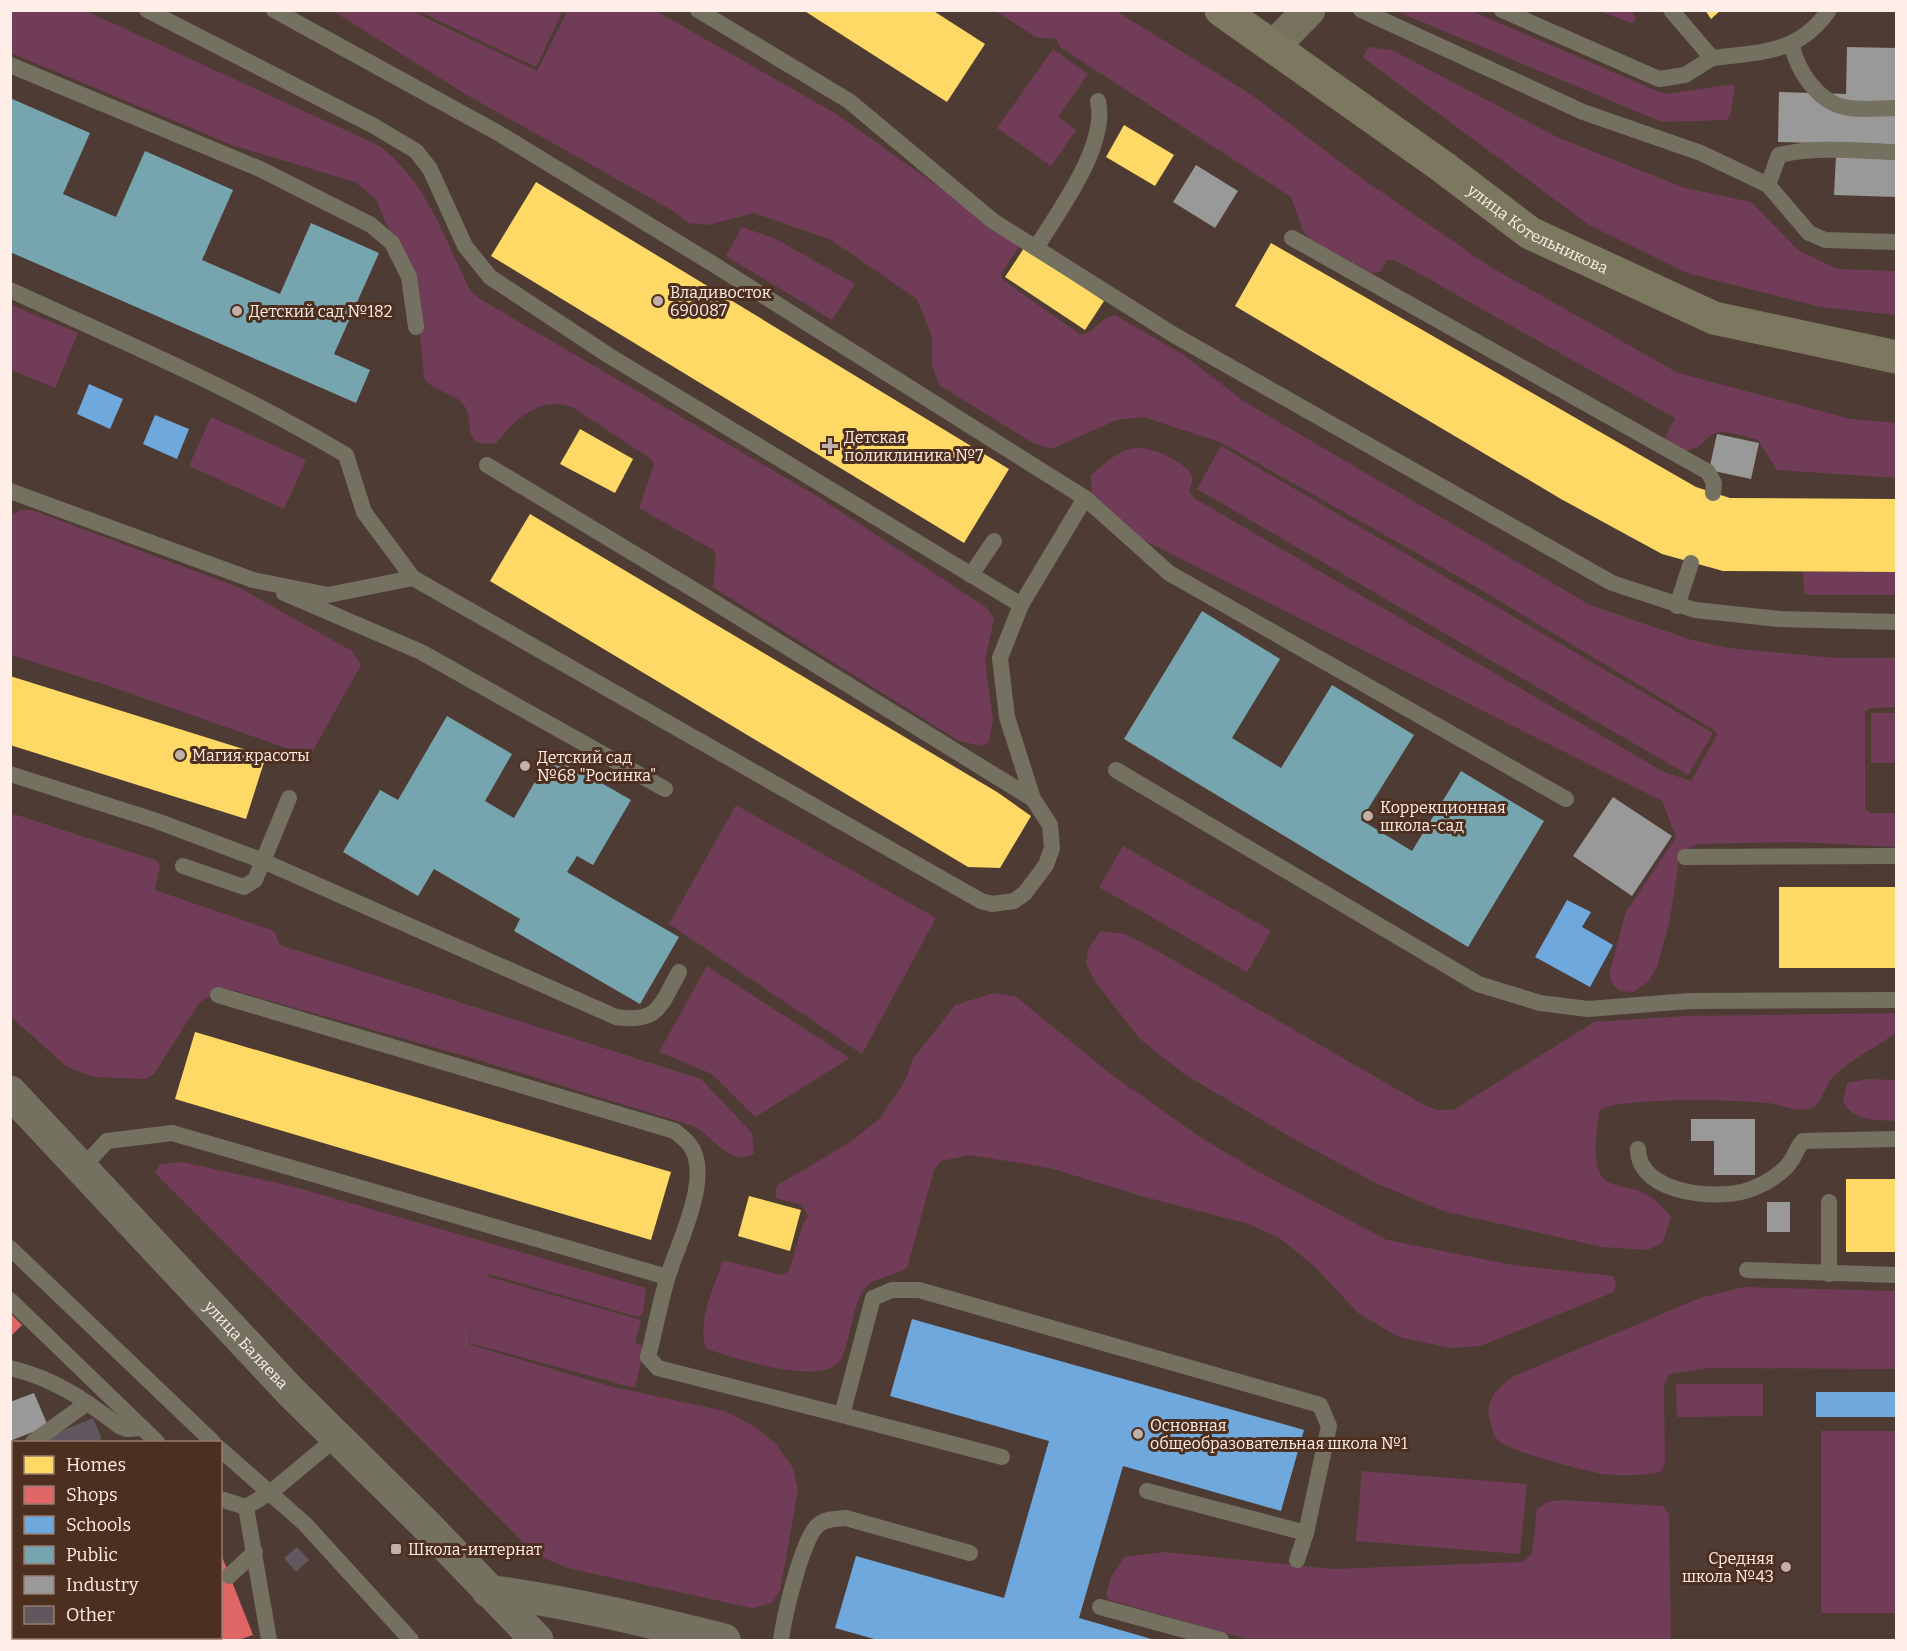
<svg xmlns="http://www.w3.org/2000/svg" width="1907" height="1651" font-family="Bitter,serif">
  <rect width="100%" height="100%" fill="#4e3c34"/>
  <!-- green -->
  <g fill="#713c57">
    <path d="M557,10L562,13L536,67L418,11Z"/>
    <path d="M10,11H86L380,146C427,183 444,237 470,290L480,299L820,498L987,608L994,619L985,661L993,720L989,742L982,746L959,741L713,587L716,555L713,550L639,508L654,465L651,459L572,407C539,395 515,420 496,443C458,449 477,421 463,404C453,392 433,392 424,378L415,273L386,223L376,199L355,182L232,145L11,53Z"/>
    <path d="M333,11H412L537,71L566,14L561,11H656L838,115L1020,245L1001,274L1003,280L1081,335C1096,331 1099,319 1115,315L1182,354L1245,402L1590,605L1692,640L1729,648L1837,658H1896V707L1870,708L1865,712V808L1870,813H1896V847L1797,842L1697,844L1686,850L1679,860L1669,924L1657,967L1648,982L1633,992L1620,991L1613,985L1609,974L1626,912L1676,837L1662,801L1128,532L1092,500L1091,475C1105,464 1117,450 1136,448C1149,446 1183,461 1190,473C1194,479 1191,485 1189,491L1194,498L1664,772L1691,781L1717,735L1714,730L1468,582L1220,442L1143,417L1117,420L1051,449L1033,443L939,385L932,365V337L917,299L831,240L754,213L708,225L689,223L670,209L467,95Z"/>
    <path d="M995,11H1116L1249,93L1367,182L1489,266L1678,373L1851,419L1896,423V478L1777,470L1758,440C1748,438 1725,429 1715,433C1701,440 1705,448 1683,451L1665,438L1675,418L1395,260H1387L1380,272L1372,273L1312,241L1304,233L1291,197L1060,47L1056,39L1036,37Z"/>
    <path d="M1396,11H1472L1659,92L1668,94L1732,84L1735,87L1730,116L1726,120L1662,122Z"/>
    <path d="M1599,11H1633L1636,19L1631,23Z"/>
    <path d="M1369,47L1392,50L1557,137L1685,188L1751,202L1798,250L1837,269L1896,271V315L1820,307L1687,273L1589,225L1369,62L1363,57Z"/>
    <path d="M1053,49L1088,74L1058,117L1076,130L1051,166L997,128Z"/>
    <path d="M742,227L776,239L855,284L832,320L726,256Z"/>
    <path d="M11,305L78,333L55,388L11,370Z"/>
    <path d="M211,417L306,460L284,509L189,466Z"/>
    <path d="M1221,446L1713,733L1688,775L1197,489Z"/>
    <path d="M21,510H32L240,588L352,651L361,665L311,754H303L106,685L11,655V515Z"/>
    <path d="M1803,572H1896V595H1809L1804,593Z"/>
    <rect x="1871" y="713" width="25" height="50"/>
    <path d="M736,805L936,918L862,1054L669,924Z"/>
    <path d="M11,813L155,860L160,865L155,890L274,931L280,945L701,1079L752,1133L754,1153C734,1169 712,1137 696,1127L472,1058L221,987L199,1003L154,1074L146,1079L93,1077L67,1067L11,1017Z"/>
    <path d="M1123,846L1271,931L1247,972L1099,887Z"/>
    <path d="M1101,931L1125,934L1154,949L1424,1105L1437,1110H1453L1594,1022L1686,1016L1896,1013V1033C1876,1047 1850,1060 1832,1078C1823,1088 1823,1106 1808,1109C1794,1112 1780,1104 1767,1103C1737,1100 1626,1097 1602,1109L1599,1112C1597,1129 1589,1172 1608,1182C1617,1187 1629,1187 1639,1191C1652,1196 1662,1206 1671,1217L1663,1242L1648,1250L1602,1247L1443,1211L1378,1184L1301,1143L1184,1074L1140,1039L1096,983L1086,964L1088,949Z"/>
    <path d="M707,966L850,1058L755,1117L712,1074L659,1052Z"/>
    <path d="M994,993L1015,996L1112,1075L1200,1137L1255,1170L1387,1240L1513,1265L1613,1276L1616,1283L1614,1292L1480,1346L1451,1348L1399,1337L1358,1313L1316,1268L1281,1239L1249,1224L1141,1196L1050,1168L971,1155L941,1161L934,1170L907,1268C894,1277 873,1276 863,1291C853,1306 850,1340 842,1357C828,1390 732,1357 707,1349C695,1325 715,1286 722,1262L727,1261L782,1275L789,1271L803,1224L808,1216L802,1205L776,1198L775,1191L778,1185L852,1141L880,1118L905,1081L913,1059L955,1005Z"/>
    <path d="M1868,1079L1896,1080V1121C1876,1120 1855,1122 1843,1102L1847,1083Z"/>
    <path d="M182,1162L291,1186L646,1288L643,1314L638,1317L488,1274L468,1344L613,1387L725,1411L757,1428L776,1444L793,1468L798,1490L780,1591L772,1603L752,1608L567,1568L544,1558L527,1546L155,1173L160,1164Z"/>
    <path d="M486,1276L641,1320L635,1343L645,1346L635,1388L469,1343Z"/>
    <path d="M1744,1287L1896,1291V1369L1709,1368L1669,1374L1664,1384L1665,1465L1660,1472C1642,1476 1622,1476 1604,1474C1583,1471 1515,1453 1499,1441C1494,1437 1493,1430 1491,1425C1483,1401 1496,1389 1514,1376L1700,1298Z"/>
    <path d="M1676,1384H1763V1416L1677,1417Z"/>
    <rect x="1821" y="1431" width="75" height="182"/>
    <path d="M1362,1471L1527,1484L1520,1554L1356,1541Z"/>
    <path d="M1562,1500L1663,1506L1669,1514L1671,1640H1250L1109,1600L1106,1595L1111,1577L1124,1557L1165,1552L1332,1569L1523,1562L1532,1554L1537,1509L1547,1502Z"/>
  </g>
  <!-- homes -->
  <g fill="#ffd966">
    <path d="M803,10H932L985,44L947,102Z"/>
    <path d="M1705,10H1721L1711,19Z"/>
    <path d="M1124,125L1174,155L1155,186L1106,157Z"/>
    <path d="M536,182L1009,469L964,543L491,256Z"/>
    <path d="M1271,243L1696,487L1730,498L1896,499V572L1723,571L1662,554L1561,499L1235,306Z"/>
    <path d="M1024,248L1104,301L1085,330L1005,277Z"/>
    <path d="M580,429L633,459L615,493L560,464Z"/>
    <path d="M530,514L997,792L1031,816L1000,868L968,867L490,581Z"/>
    <path d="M10,676L266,756L246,819L10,745Z"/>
    <rect x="1779" y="887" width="117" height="81"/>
    <path d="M195,1032L671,1172L651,1240L175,1099Z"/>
    <rect x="1846" y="1179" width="50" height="73"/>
    <path d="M749,1196L801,1210L790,1251L738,1236Z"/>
  </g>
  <!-- shops -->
  <g fill="#e06666">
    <path d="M10,1313L22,1325L10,1337Z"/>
    <path d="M221,1554L253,1635L238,1640H72L71,1638H220Z"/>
  </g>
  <!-- schools -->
  <g fill="#6fa8dc">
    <path d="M89,384L123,399L110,429L77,414Z"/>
    <path d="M155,415L189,429L177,459L143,444Z"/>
    <path d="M1567,900L1591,912L1582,927L1613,945L1590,987L1535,957Z"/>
    <path d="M912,1319L1304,1430L1281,1511L1123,1466L1079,1618L1155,1640H878L835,1628L856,1556L1004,1598L1049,1441L890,1396Z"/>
    <rect x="1816" y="1392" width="80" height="25"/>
  </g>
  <!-- public -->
  <g fill="#76a5af">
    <path d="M10,98L90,133L63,194L116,217L145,151L233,190L202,260L280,294L311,223L379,253L334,354L370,370L356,403L10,252Z"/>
    <path d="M1202,611L1280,659L1232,738L1281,768L1332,685L1414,735L1361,820L1412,851L1461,771L1544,821L1468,947L1124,739Z"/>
    <path d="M447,716L512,754L485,801L514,818L551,754L631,800L593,865L577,856L567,872L679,937L640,1004L514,931L520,919L434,869L418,896L343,852L380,790L398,800Z"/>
  </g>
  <!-- industry -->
  <g fill="#999">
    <path d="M1847,47L1896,48V145L1778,142L1779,92L1846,94Z"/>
    <path d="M1836,156L1896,158V197L1834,195Z"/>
    <path d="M1196,165L1238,191L1215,228L1173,202Z"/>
    <path d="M1717,434L1759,443L1751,479L1709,470Z"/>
    <path d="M1613,797L1672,836L1632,896L1573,856Z"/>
    <path d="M1691,1119H1755V1175H1714V1141H1691Z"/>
    <rect x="1767" y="1202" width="23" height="30"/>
    <path d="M34,1393L48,1426L10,1441V1402Z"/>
    <path d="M14,1521V1599L10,1600V1522Z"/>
    <path d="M14,1601V1639L10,1640V1602Z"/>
  </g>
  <!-- building -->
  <g fill="#60575f">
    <path d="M93,1418L102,1439L93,1442H47L45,1438Z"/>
    <path d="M297,1547L309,1560L296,1572L284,1558Z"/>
  </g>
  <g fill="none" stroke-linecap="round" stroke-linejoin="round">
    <!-- service -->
    <g stroke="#747160" stroke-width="16">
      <path d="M147,10L374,126L416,151L430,169L465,246L490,277L608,355L1021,605"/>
      <path d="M274,10L500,134L713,264L1085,498"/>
      <path d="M698,10L849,101L993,221L1174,335L1612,583L1695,610L1779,619L1896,622"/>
      <path d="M1361,10L1583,112L1701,153L1768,185L1809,233L1825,240L1896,242"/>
      <path d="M1502,10L1659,79L1685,75L1712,58L1671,10"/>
      <path d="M1792,45C1797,70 1817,101 1844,107C1860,111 1880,108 1896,108"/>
      <path d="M1712,58C1760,52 1799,54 1829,10"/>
      <path d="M10,65L260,169L371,225L392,243L409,277L416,327"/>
      <path d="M1768,185L1779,155C1817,146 1858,151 1896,152"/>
      <path d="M1292,238L1708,472L1714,483L1713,493"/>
      <path d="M1036,248C1059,210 1108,146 1098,101"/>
      <path d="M10,290C124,342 239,391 346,455L364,512L413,578"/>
      <path d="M487,465L701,594L1033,799"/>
      <path d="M10,491L253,580L328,595L413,578L981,901L992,904L1014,901L1025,893L1046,865L1052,848L1050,825L1033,799L1007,717L1000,658L1021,605L1085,498L1169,573L1566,799"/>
      <path d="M971,575L994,541"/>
      <path d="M284,593L421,652L665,789"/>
      <path d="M1677,606L1691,563"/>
      <path d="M1116,770L1478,984L1540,1003L1588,1009L1689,1001L1896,1000"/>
      <path d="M10,774L157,821L263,861L289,798"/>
      <path d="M1685,857L1896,856"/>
      <path d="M183,866L244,887L255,880L263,861L616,1017C659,1024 661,1004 679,972"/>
      <path d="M218,995L675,1131C679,1135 685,1139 689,1144C714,1174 678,1243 668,1276C660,1302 655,1330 648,1357L658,1368L842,1415L873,1298L892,1290H919L1320,1405L1329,1426L1306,1533L1297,1560"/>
      <path d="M1638,1149C1638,1195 1722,1202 1754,1188C1767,1183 1784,1172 1791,1161C1796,1154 1797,1147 1803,1141L1896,1139"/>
      <path d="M82,1168L107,1141L172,1133L667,1277"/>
      <path d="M1829,1202V1274"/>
      <path d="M10,1248L213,1442"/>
      <path d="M1747,1270L1896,1275"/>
      <path d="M10,1300L157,1442"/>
      <path d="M10,1368C53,1378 84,1399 119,1426L127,1429L143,1428"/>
      <path d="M842,1415L1002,1457"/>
      <path d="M33,1442L87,1403"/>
      <path d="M220,1449L305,1524L411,1640"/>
      <path d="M10,1454L14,1453"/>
      <path d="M1147,1491L1306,1533"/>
      <path d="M10,1497L14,1496"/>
      <path d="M220,1499L246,1507L271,1492L336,1438"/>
      <path d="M246,1507L269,1640"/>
      <path d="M229,1576L255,1552"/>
      <path d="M1100,1607L1221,1640"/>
      <path d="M63,1640L71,1638"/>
      <path d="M781,1640C784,1617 802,1539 818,1525C826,1518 837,1519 846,1518L970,1553"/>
    </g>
    <!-- minor -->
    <path stroke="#747160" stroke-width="33" d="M488,1591C568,1602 645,1620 724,1640"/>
    <!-- tertiary -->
    <path stroke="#747160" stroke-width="33" id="s1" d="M10,1092L291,1392L425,1524L537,1640"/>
    <!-- secondary -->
    <path stroke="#76725d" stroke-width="33" d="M1274,46L1309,10"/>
    <!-- primary -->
    <path stroke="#7c785f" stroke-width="33" id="s2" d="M1221,10L1443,167L1530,233L1714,318L1896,357"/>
  </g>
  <!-- markers -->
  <g fill="#c0b0a8" stroke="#4d2f20" stroke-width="2">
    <circle cx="658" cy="301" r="6"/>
    <circle cx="237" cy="311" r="6"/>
    <path d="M827 437h6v6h6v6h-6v6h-6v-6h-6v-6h6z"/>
    <circle cx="180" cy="755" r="6"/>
    <circle cx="525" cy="766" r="6"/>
    <circle cx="1368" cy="816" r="6"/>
    <circle cx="1138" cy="1434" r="6"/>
    <rect x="390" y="1543" width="12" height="12" rx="3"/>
    <circle cx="1786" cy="1567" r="6"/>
  </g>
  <g text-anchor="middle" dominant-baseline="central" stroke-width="6" stroke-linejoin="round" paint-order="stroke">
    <!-- street labels -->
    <g font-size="16" fill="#feeee7" stroke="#4d2f20">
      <text stroke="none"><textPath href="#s2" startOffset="386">улица Котельникова</textPath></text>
      <text stroke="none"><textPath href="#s1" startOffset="346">улица Баляева</textPath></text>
    </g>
    <!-- poi labels -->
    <g font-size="16" fill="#feeee7" stroke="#4d2f20" text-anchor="start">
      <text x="670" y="292">Владивосток<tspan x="670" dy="18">690087</tspan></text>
      <text x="249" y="311">Детский сад №182</text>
      <text x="844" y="437">Детская<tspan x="844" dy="18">поликлиника №7</tspan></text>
      <text x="192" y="755">Магия красоты</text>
      <text x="537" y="757">Детский сад<tspan x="537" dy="18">№68 "Росинка"</tspan></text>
      <text x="1380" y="807">Коррекционная<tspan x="1380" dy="18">школа-сад</tspan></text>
      <text x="1150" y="1425">Основная<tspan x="1150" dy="18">общеобразовательная школа №1</tspan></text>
      <text x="408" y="1549">Школа-интернат</text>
      <text x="1774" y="1558" text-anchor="end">Средняя<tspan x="1774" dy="18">школа №43</tspan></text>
    </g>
  </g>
  <!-- border -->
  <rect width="1907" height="1651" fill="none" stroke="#feeee7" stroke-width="24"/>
  <!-- legend -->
  <rect x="12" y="1441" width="210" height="198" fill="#4d2f20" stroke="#947b70" stroke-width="1.5"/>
  <rect x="24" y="1456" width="30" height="18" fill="#ffd966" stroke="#947b70" stroke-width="1.5"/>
  <text x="66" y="1471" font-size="18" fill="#feeee7">Homes</text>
  <rect x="24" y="1486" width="30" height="18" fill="#e06666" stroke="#947b70" stroke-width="1.5"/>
  <text x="66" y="1501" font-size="18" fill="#feeee7">Shops</text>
  <rect x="24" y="1516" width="30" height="18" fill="#6fa8dc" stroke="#947b70" stroke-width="1.5"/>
  <text x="66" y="1531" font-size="18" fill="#feeee7">Schools</text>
  <rect x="24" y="1546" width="30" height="18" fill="#76a5af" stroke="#947b70" stroke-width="1.5"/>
  <text x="66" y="1561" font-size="18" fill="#feeee7">Public</text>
  <rect x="24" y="1576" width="30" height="18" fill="#999999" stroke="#947b70" stroke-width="1.5"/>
  <text x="66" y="1591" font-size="18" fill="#feeee7">Industry</text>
  <rect x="24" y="1606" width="30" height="18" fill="#60575f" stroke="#947b70" stroke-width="1.5"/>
  <text x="66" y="1621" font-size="18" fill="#feeee7">Other</text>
</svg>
